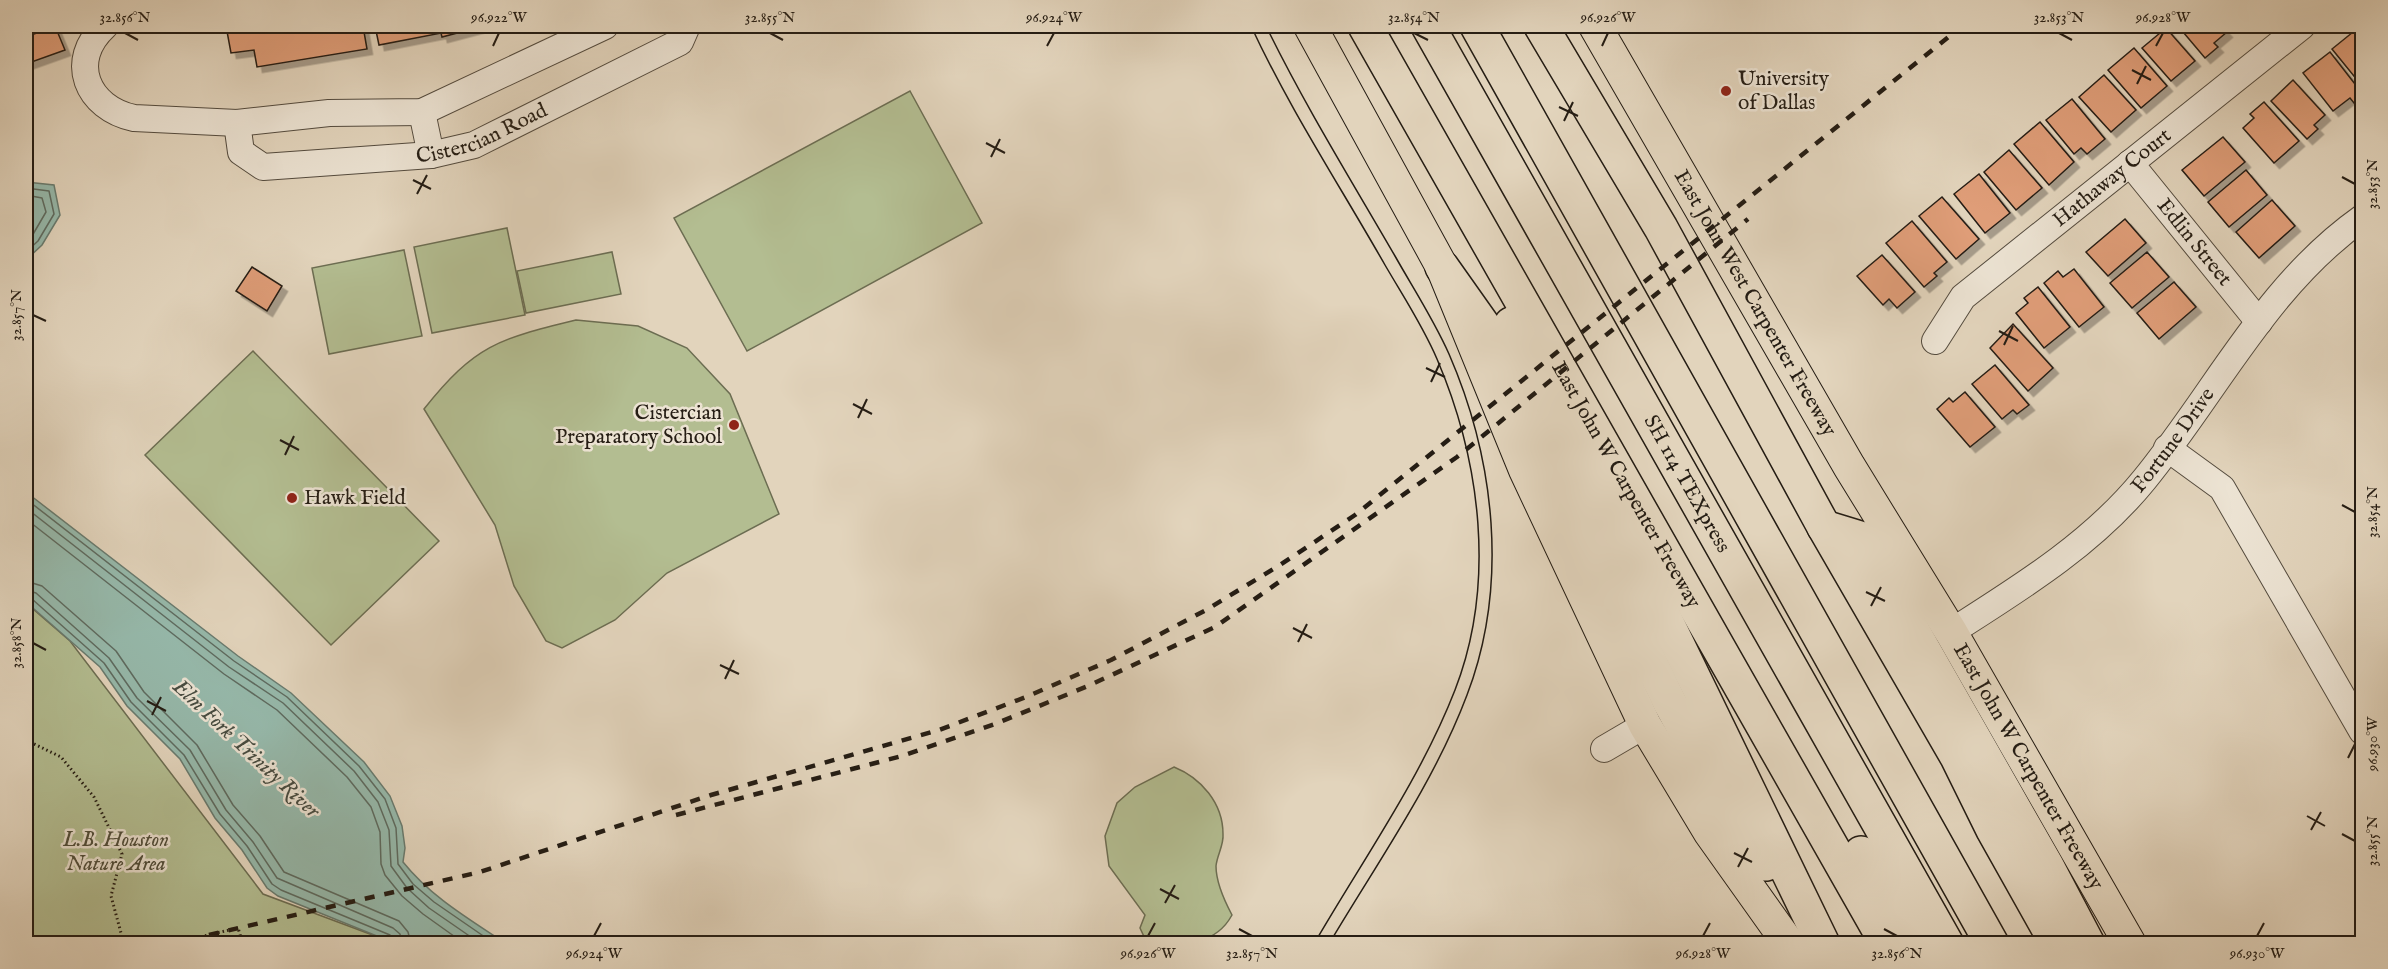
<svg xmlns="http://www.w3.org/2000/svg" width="2388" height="969" font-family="'IM FELL English',serif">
  <defs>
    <filter id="shadow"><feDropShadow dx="5.5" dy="5.5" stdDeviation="0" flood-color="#0004"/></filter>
  </defs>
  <rect width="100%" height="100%" fill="#e2d4bc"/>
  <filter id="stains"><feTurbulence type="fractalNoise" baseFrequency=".00333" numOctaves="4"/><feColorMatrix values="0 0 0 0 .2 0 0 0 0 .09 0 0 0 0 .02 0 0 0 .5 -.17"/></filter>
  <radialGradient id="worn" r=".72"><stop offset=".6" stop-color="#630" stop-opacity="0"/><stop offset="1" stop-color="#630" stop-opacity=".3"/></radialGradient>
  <!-- green -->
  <g fill="#b3bd91" stroke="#6c6d52" stroke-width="1.5">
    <path d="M910,91L982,223L747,351L674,218Z"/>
    <path d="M507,228L525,315L432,333L414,247Z"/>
    <path d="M404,250L422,336L329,354L312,268Z"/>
    <path d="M612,252L621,294L526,313L517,271Z"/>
    <path d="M576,320L638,326L687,348L730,394L779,514L667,573L615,620L562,648L546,641L514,586L495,525L424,409C475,345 498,339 576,320Z"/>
    <path d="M253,351L439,541L331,645L145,455Z"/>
    <path d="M26,603L70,641L263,894L394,943H26Z"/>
    <path d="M1174,767C1201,778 1223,803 1223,834C1224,845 1217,855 1216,866C1216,882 1224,900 1232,915C1214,948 1180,944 1147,943L1140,928L1145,915L1109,866L1105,836L1117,803L1135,787Z"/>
  </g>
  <!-- water -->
  <g fill="#96b9ab" stroke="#697b6f" stroke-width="1.5">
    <path d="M26,182L54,185L60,215L42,245L26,260Z"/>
    <path d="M26,492L238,656L291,693L364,762L390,796L402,826L405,848L403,862C431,897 469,919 505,943H394L278,896L267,888L242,850L215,818L180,759L127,706L100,667L26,602Z"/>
  </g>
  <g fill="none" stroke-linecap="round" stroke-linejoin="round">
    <!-- shore -->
    <g stroke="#5e6b60" stroke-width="1.5">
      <path d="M26,188L49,191L54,214L38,241L26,252"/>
      <path d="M26,195L42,198L46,212L32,236L26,242"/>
      <path d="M26,499L234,661L287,697L359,766L385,799L396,828L398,864L413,884L434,902L495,944"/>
      <path d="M26,508L229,667L283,703L354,771L378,802L389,830L391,866L407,888L429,908L481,944"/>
      <path d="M26,519L224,674L277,710L347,777L371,807L380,832L381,864L385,875L402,896L423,914L465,944"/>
      <path d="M26,581L42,586L116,651L144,692L197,745L233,805L260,836L284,872L399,921L408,932L411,944"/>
      <path d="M26,590L36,593L109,658L137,698L190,750L226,810L253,842L277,878L393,928L400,934L402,944"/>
      <path d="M26,598L32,599L104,663L131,702L184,755L220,814L247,846L272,884L281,890L390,935L394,944"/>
    </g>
  </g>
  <!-- building -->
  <g fill="#df9d78" stroke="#251d14" stroke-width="1.5" filter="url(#shadow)">
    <path d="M55,26L65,50L26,64V37Z"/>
    <path d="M226,26H363L367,49L257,67L254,50L231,53Z"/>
    <path d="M375,26H484L442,37L441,33L379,45Z"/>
    <path d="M2178,26H2221L2227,32L2214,43L2218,47L2205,58Z"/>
    <path d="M2166,28L2195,61L2171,81L2142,48Z"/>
    <path d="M2358,28L2362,33V86L2332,49Z"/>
    <path d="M2134,48L2167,86L2141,108L2108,70Z"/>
    <path d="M2330,52L2362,93V96L2354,103L2350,98L2333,111L2303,73Z"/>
    <path d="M2104,75L2136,110L2111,132L2079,97Z"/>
    <path d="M2293,80L2325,115L2314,125L2318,129L2307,139L2271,101Z"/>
    <path d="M2072,99L2105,139L2087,154L2081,148L2074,154L2046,120Z"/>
    <path d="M2264,102L2299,141L2274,163L2243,128L2254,118L2250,114Z"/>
    <path d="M2040,122L2074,162L2049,185L2014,144Z"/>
    <path d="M2223,137L2245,162L2204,196L2182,170Z"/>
    <path d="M2009,150L2042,188L2016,210L1984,172Z"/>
    <path d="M2246,170L2267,195L2229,227L2208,202Z"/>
    <path d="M1979,174L2010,213L1985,233L1954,194Z"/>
    <path d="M1942,197L1979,239L1956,259L1919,216Z"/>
    <path d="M2272,200L2295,226L2259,258L2236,232Z"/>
    <path d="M2125,219L2146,243L2108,276L2086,252Z"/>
    <path d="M1912,221L1947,262L1934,273L1937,276L1924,287L1886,243Z"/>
    <path d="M2147,252L2169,277L2132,308L2110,283Z"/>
    <path d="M1882,255L1915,292L1897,308L1889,299L1883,305L1857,276Z"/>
    <path d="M252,267L282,286L267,311L236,291Z"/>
    <path d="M2074,269L2104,307L2079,327L2044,283L2058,271L2063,277Z"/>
    <path d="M2174,282L2196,307L2159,339L2137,313Z"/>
    <path d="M2038,287L2070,327L2044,348L2016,313L2028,303L2024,298Z"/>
    <path d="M2013,324L2053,368L2028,391L1990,348Z"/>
    <path d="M1995,365L2029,405L2017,414L2013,410L2002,419L1972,384Z"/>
    <path d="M1965,392L1995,427L1970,447L1937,409L1949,398L1953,402Z"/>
  </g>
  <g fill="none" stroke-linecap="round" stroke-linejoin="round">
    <defs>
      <g id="minor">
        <path d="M105,26C67,61 87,108 134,118L237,123L329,113L422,112L605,26"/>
        <path d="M422,112L431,155"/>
        <path id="s1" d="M237,123L241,152L263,167L431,155L474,145L680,42L687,26"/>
        <path id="s2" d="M2130,163L2259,322"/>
        <path id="s3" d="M1935,341L1963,297L2302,26"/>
        <path d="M2167,448L2222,488L2362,731"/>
        <path id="s4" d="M1951,632C2020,588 2092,544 2144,480C2216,392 2267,285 2362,218"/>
        <path d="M1604,749L1645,725"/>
      </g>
      <g id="major">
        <path d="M1310,26L1442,267L1525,470L1645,725L1710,833L1789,944"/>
        <path id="s5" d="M1595,26L1849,466L1951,632L2130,944"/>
      </g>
      <g id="highway">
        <path id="s6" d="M1365,26L1887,944"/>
        <path id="s7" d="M1428,26L1947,944"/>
        <path d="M1477,26L1992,944"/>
        <path d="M1541,26L1661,228L1824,527L1957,757L1993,830L2057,944"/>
        <path d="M1442,267L1500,349L1670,703L1721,796L1766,864"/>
        <path d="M1511,324L1659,606L1823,944"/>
        <path d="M1824,527L1860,538L2047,866L2088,944"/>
        <path d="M1861,853L1915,944"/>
      </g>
    </defs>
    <!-- minor casing -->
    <use href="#minor" stroke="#544b3e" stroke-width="28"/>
    <!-- major casing -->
    <use href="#major" stroke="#251d14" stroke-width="34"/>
    <!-- highway casing -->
    <use href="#highway" stroke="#251d14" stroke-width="36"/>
    <!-- path -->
    <g stroke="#251d14" stroke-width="3" stroke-dasharray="1.5 3" stroke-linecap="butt">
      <path d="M26,740L61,757L94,797L122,854L111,896L124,944"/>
      <path d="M170,944L238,928L243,944"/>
    </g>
    <!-- minor -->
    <use href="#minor" stroke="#ece3d3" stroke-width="26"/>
    <!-- major -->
    <use href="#major" stroke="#e2d4bc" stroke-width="32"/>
    <!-- highway -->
    <use href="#highway" stroke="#e2d4bc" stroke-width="33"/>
    <!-- tram -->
    <g stroke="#251d14" stroke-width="1.5">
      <path d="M1251,26C1289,108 1340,186 1385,265C1403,296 1423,326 1437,359C1481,462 1496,584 1455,690C1420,780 1362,861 1314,944"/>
      <path d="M1266,26C1304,104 1351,180 1395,256C1413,288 1434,320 1449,354C1495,460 1509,585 1467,695C1434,783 1377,863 1329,944"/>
    </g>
    <!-- rail -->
    <g stroke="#251d14" stroke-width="4.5" stroke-dasharray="10 10" stroke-linecap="butt">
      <path d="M676,815L902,756L995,724L1088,686L1215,627L1457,457L1748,219"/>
      <path d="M170,944L480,872L711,795L939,730L1026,697L1111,660L1206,610L1280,565L1355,515L1962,26"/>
    </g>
  </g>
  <!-- ticks -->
  <path fill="none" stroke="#251d14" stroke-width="2" d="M125,33L138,40M770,33L783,40M1414,33L1428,40M2059,33L2072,40M493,46L499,33M1047,46L1054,33M1602,46L1608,33M2156,46L2163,33M2132,70L2151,80M2137,84L2146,66M1559,107L1578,116M1564,121L1573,102M986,143L1005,153M991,157L1000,139M2342,177L2355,184M413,180L431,189M417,194L427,175M33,315L46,321M1999,331L2018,341M2004,345L2013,326M1426,368L1445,377M1431,382L1440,363M853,404L872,414M858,418L867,399M280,440L299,450M285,455L294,436M2342,505L2355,512M1866,592L1885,601M1871,606L1881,587M1293,628L1312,638M1298,642L1307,624M33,643L46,650M720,665L739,674M725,679L734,660M147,701L166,711M152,715L161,697M2348,758L2355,744M2307,816L2325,826M2311,830L2321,812M2342,834L2355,841M1734,853L1752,862M1738,867L1748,848M1160,889L1179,899M1165,903L1175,885M1239,929L1252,936M1884,929L1897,936M594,936L601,923M1148,936L1155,923M1703,936L1710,923M2257,936L2264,923"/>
  <!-- markers -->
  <g fill="#8f2418" stroke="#ece3d3" stroke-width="2">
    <circle cx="1726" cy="91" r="6"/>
    <circle cx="734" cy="425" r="6"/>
    <circle cx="292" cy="498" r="6"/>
  </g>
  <g text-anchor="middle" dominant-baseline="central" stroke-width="5" stroke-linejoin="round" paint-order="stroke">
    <!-- poi labels -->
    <g font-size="21" fill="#251d14" stroke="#ece3d3" text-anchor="start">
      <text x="1738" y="79">University<tspan x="1738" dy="24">of Dallas</tspan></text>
      <text x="722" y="413" text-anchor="end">Cistercian<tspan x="722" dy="24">Preparatory School</tspan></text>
      <text x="304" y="498">Hawk Field</text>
    </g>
    <!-- street labels -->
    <g font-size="21" fill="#251d14" stroke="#ece3d3">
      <text stroke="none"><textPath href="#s1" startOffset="279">Cistercian Road</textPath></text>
      <text stroke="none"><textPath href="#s3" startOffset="243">Hathaway Court</textPath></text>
      <text stroke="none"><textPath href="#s2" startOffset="102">Edlin Street</textPath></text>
      <text stroke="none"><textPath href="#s5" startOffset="320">East John West Carpenter Freeway</textPath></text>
      <text stroke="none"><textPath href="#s4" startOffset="296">Fortune Drive</textPath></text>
      <text stroke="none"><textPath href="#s6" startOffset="528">East John W Carpenter Freeway</textPath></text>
      <text stroke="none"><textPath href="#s7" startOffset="526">SH 114 TEXpress</textPath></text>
      <text stroke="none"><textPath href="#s5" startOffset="858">East John W Carpenter Freeway</textPath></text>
    </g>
    <!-- park labels -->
    <g font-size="21" font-style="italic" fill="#504d3a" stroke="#ece3d3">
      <text x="116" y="840">L.B. Houston<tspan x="116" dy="24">Nature Area</tspan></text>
    </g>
    <!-- water labels -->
    <g font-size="22" font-style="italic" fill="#474c41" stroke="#ece3d3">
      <text transform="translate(246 749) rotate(43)">Elm Fork Trinity River</text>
    </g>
  </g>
  <!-- margin -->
  <rect width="2388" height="969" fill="none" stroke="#e2d4bc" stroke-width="66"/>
  <rect x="33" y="33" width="2322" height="903" fill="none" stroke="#251d14" stroke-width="2"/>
  <g font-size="15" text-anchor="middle" fill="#251d14">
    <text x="125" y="22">32.856°N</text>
    <text x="499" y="22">96.922°W</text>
    <text x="770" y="22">32.855°N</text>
    <text x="1054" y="22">96.924°W</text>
    <text x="1414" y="22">32.854°N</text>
    <text x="1608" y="22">96.926°W</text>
    <text x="2059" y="22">32.853°N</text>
    <text x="2163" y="22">96.928°W</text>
    <text transform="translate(2372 184) rotate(-90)" y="5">32.853°N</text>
    <text transform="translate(16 315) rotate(-90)" y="5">32.857°N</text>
    <text transform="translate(2372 512) rotate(-90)" y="5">32.854°N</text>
    <text transform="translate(16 643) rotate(-90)" y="5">32.858°N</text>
    <text transform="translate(2372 744) rotate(-90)" y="5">96.930°W</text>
    <text transform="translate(2372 841) rotate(-90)" y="5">32.855°N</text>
    <text x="594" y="958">96.924°W</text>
    <text x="1148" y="958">96.926°W</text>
    <text x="1252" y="958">32.857°N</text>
    <text x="1703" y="958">96.928°W</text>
    <text x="1897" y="958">32.856°N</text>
    <text x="2257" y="958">96.930°W</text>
  </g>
  <rect width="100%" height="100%" filter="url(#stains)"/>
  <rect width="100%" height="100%" fill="url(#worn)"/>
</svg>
